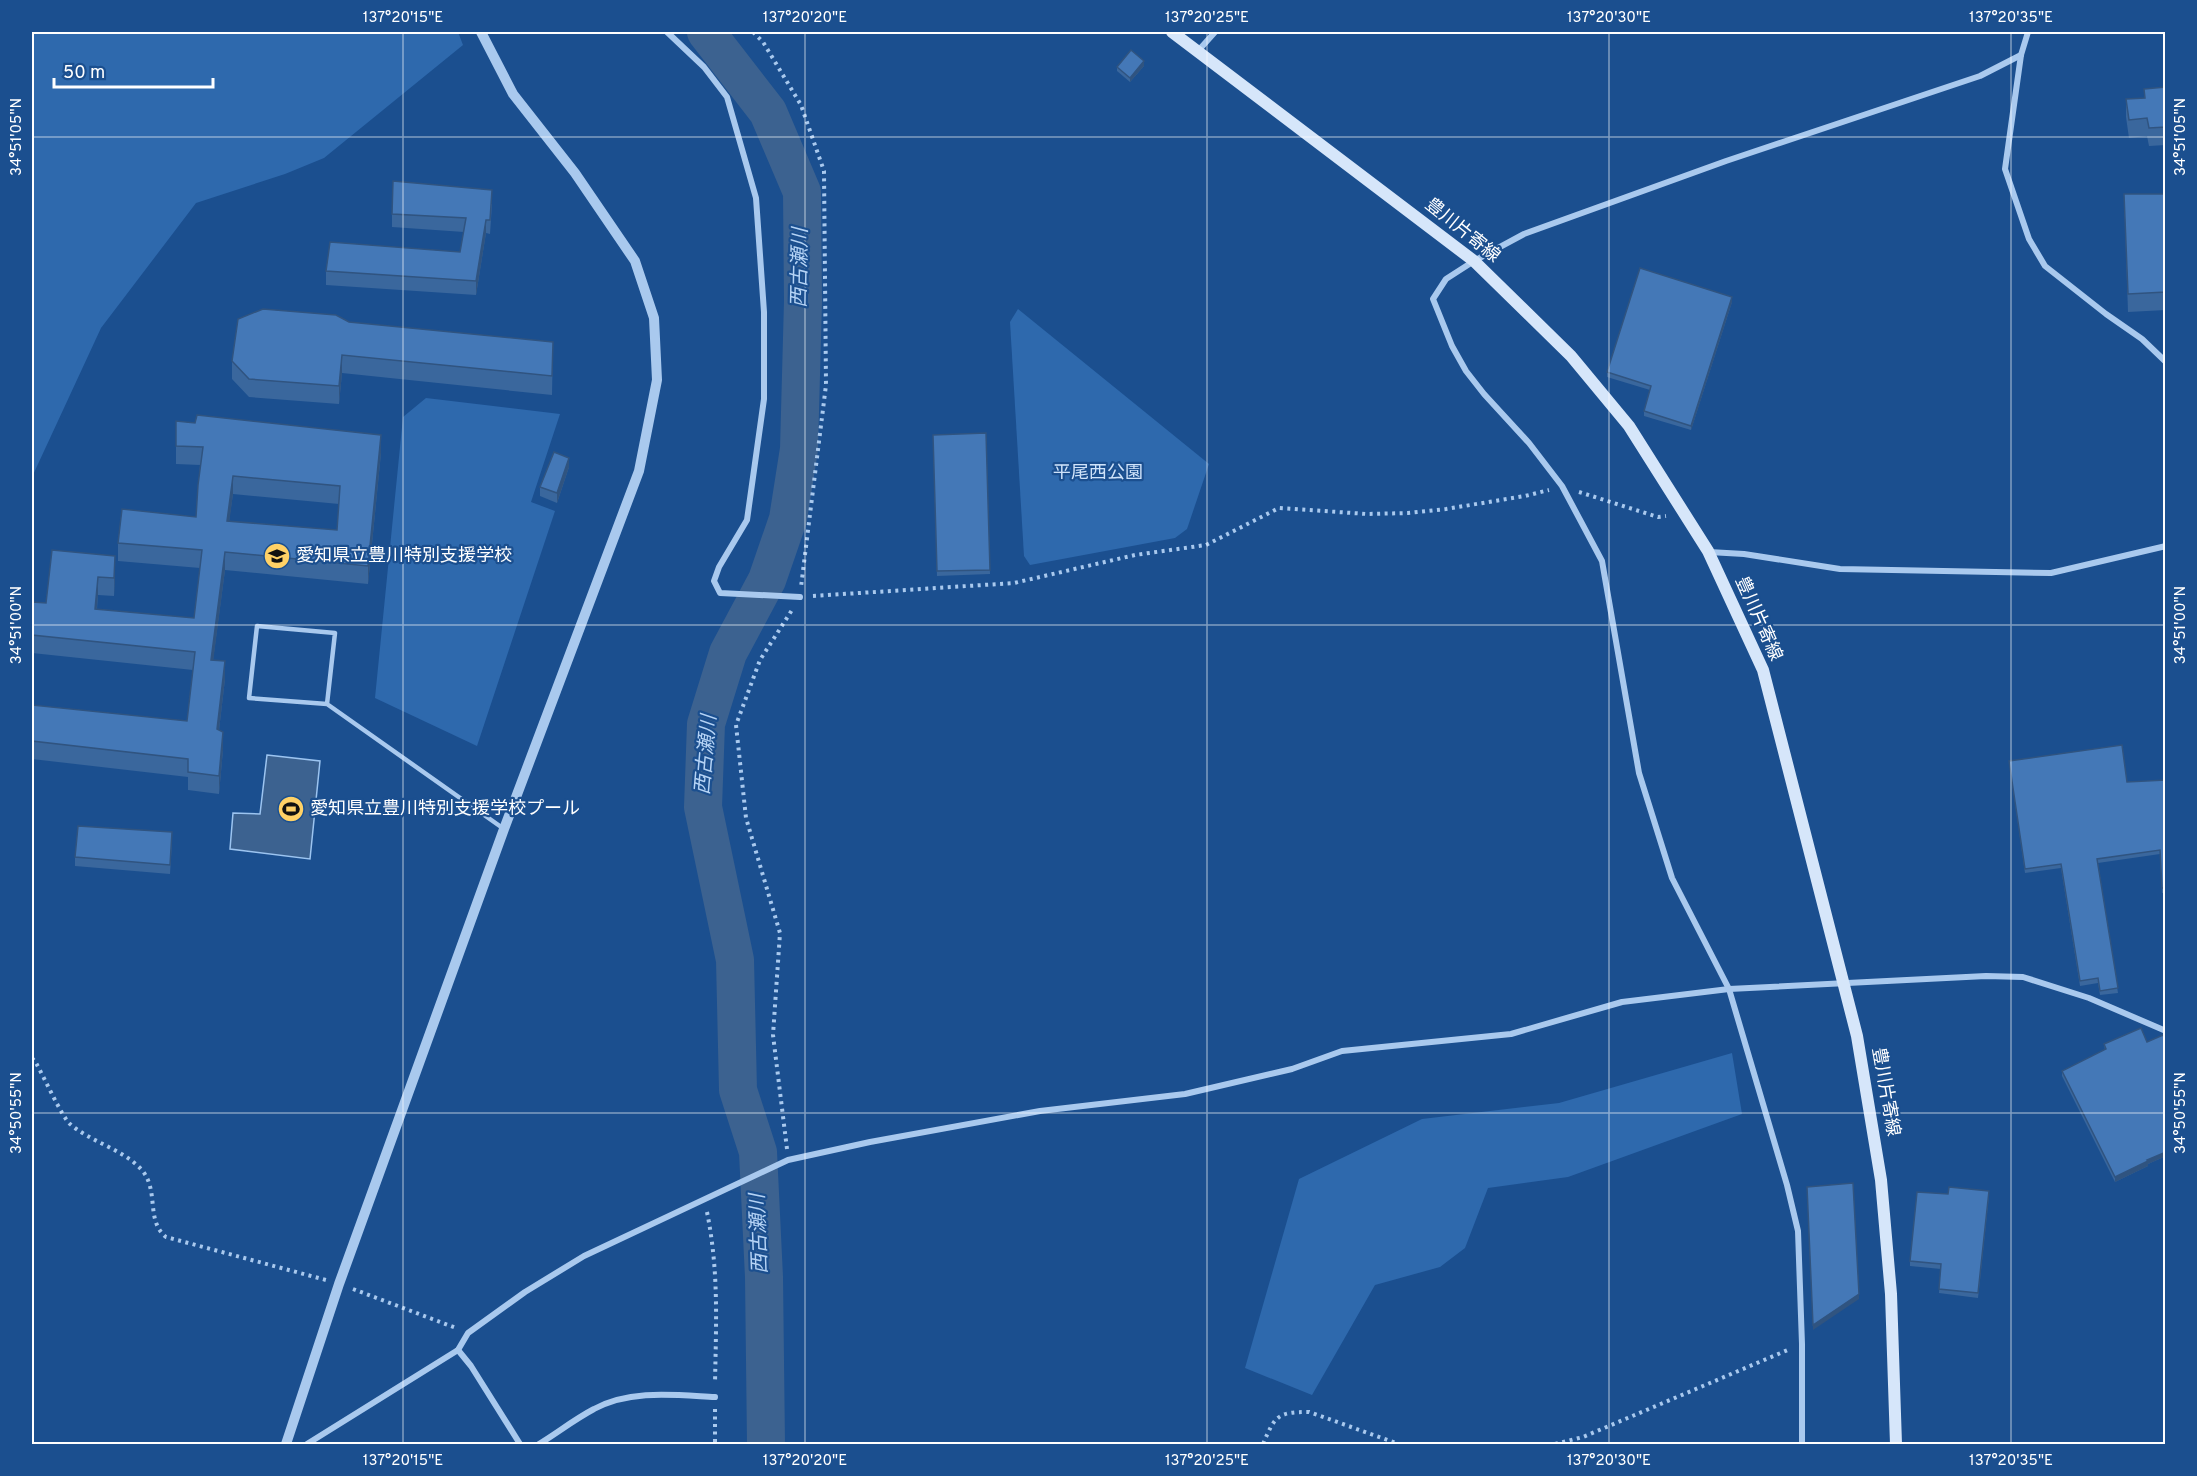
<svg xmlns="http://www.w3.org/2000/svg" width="2197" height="1476" font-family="Overpass,'Noto Sans JP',sans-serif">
  <rect width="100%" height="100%" fill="#1b4f8f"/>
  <!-- green -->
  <g fill="#2e69ad">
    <path d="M32,32H458L463,45L324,158L285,174L196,203L101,328L32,477Z"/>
    <path d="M1018,309L1209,464L1187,529L1175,538L1030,565L1024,556L1010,322Z"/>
    <path d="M426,398L560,414L531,502L555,511L477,746L375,698L403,417Z"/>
    <path d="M1732,1053L1742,1114L1568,1177L1488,1188L1465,1248L1440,1267L1375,1285L1312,1395L1245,1368L1299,1179L1422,1119L1559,1103Z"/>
  </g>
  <!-- water -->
  <path fill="#3c6290" stroke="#9cc4f0" stroke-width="1.5" d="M267,755L320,761L310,859L230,849L233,813L260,814Z"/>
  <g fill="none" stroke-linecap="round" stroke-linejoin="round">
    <!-- river -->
    <path stroke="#3c6290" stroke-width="38" d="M706,32L768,112L802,192L803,301L799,449L788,519L767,580L728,653L706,724L703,807L735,960L738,1090L758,1152L764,1277L766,1444"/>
    <!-- path -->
    <g stroke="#a9c9ee" stroke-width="4" stroke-dasharray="3 4.5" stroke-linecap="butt">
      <path d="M753,32L763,42L801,105L824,171L826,385L801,587"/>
      <path d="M1579,492L1658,517L1666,516"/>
      <path d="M813,596L1014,583L1135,555L1206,545L1279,508L1367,514L1408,513L1446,509L1525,496L1549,490"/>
      <path d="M32,1058L36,1063C43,1075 62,1117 70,1124C91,1142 122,1149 141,1169C160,1190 145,1220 166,1237L326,1280"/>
      <path d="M787,1149L773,1035L780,933L746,818L736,725L760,660L792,610"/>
      <path d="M707,1212C719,1272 716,1323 715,1384"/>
      <path d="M353,1289L456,1328"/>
      <path d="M715,1409V1444"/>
      <path d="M1263,1444C1275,1416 1277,1412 1309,1412L1399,1444"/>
      <path d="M1555,1444L1583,1437L1790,1349"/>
    </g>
    <!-- service -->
    <path stroke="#a9c9ee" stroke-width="4.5" d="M327,704L335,633L257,626L249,698L327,704L504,829"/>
    <!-- minor -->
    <g stroke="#a9c9ee" stroke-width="6">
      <path d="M667,32L704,67L727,97L756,198L764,312V399L747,520L719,567L714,581L720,593L800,597"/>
      <path d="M2028,32L2021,55L2005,169L2029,239L2045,266L2106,314L2142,339L2166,362"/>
      <path d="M1198,51L1215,32"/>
      <path d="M1709,552L1744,554L1840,569L2051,573L2166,546"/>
      <path d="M458,1350L471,1366L520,1444"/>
      <path d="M307,1444L458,1350L468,1333L525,1292L584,1256L788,1160L870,1142L1040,1111L1185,1094L1292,1069L1342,1051L1511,1034L1622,1002L1729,989L1986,976L2023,977L2089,998L2166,1031"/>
      <path d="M539,1444C557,1433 575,1419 594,1409C630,1389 676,1395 715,1397"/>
      <path d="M1802,1444V1344L1798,1231L1787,1185L1729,989L1672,878L1639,773L1602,561L1562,486L1529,443L1484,394L1466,371L1452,346L1433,299L1446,279L1474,261L1524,234L1726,161L1980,76L2021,55"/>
    </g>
    <!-- tertiary -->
    <path stroke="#a9c9ee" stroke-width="10" d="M286,1444L339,1284L504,829L639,471L657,380L654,318L635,261L575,173L513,94L481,32"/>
    <!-- secondary -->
    <path stroke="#d6e6fa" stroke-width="12" d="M1172,32L1474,261L1571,356L1629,426L1708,551L1763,670L1857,1036L1881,1180L1891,1294L1896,1444"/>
  </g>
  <!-- wall -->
  <g fill="#3a679d" fill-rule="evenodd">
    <path d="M1144,66L1130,82L1117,71V67Z"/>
    <path d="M2166,87V145L2149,146L2147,136L2129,138L2126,117V99L2144,98V89Z"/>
    <path d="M2124,194H2166V310L2128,312Z"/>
    <path d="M492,204L490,234L486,233L476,295L326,285V271L460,252L464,232L392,227V214Z"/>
    <path d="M1732,302L1691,430L1644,416V411L1650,390L1607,377V372Z"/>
    <path d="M349,322L553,342L552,395L342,373L339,404L249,397L232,379V361Z"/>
    <path d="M176,421L381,453L368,584L225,570L213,660L225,679L219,730L223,750L219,794L188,790V777L32,759V705L187,721L193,670L32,653V602L46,603L52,550L115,574L114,596L98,595L97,609L194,618L200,568L118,561V543L196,517L200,465L176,464ZM233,494L339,504L337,530L229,521Z"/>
    <path d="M986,433L990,574L937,576L933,435Z"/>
    <path d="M569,467L557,503L540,496V487Z"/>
    <path d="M2009,761L2127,782L2166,780V893H2162L2160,854L2098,863L2118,993L2100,995L2098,983L2080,986L2061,868L2025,873Z"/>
    <path d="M172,841L170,874L75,866V857Z"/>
    <path d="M2166,1041V1156L2148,1164V1166L2115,1182L2062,1076V1071L2105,1050L2104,1044Z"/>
    <path d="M1948,1194L1989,1195L1978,1298L1939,1293L1941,1269L1910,1266V1261Z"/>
  </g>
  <!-- shaded-wall -->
  <g fill="#305480">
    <path d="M1144,61V66L1130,82V78Z"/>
    <path d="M486,220V233L476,295V281Z"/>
    <path d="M1732,297V302L1691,430V426Z"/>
    <path d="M342,355V373L339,404V386Z"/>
    <path d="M381,435V453L368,584V566Z"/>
    <path d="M569,458V467L557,503V493Z"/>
    <path d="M233,476V494L227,539V521Z"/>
    <path d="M225,552V570L211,678V660Z"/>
    <path d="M115,556V574L114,596V578Z"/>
    <path d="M98,577V595L95,627V609Z"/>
    <path d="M225,661V679L217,747V729Z"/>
    <path d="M223,732V750L219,794V776Z"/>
    <path d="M2166,1152V1156L2148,1164V1166L2115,1182V1177L2147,1160Z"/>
    <path d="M1859,1294V1299L1813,1330V1325Z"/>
  </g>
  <!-- building -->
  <g fill="#4478b7" stroke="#305480" stroke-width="1.5" fill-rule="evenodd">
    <path d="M1131,50L1144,61L1130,78L1117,67Z"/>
    <path d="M2166,87V127L2149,128L2147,118L2129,120L2126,99L2145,98L2144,89Z"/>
    <path d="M393,181L492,190L490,220H486L476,281L326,271L330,242L460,252L466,218L392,214Z"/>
    <path d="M2124,194H2166V292L2128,294Z"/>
    <path d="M1640,268L1732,297L1691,426L1644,411L1651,386L1607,372Z"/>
    <path d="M263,309L336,315L349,322L553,342L552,376L342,355L339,386L249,379L232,361L238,319Z"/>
    <path d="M197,415L381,435L368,566L225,552L211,660L225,661L217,729L223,732L219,776L188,772V759L32,741V705L187,721L195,652L32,635V602L46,603L52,550L115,556L114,578L98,577L95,609L194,618L202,550L118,543L122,509L196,517L198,485L203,447L176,446V421L195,423ZM233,476L340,486L337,530L227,521Z"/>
    <path d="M986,433L990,570L937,571L933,435Z"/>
    <path d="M554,452L569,458L557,493L540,487Z"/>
    <path d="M2122,745L2127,782L2166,780V888H2162L2160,850L2097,859L2118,988L2100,991L2098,978L2080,981L2061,864L2025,869L2009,761Z"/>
    <path d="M78,826L172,832L170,865L75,857Z"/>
    <path d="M2141,1028L2147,1042L2163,1035L2166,1041V1152L2147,1160L2148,1161L2115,1177L2062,1071L2106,1049L2104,1044Z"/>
    <path d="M1853,1183L1859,1294L1813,1325L1807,1187Z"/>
    <path d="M1949,1187L1989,1191L1978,1293L1939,1289L1941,1264L1910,1261L1917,1192L1948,1194Z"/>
  </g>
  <!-- ticks -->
  <path fill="none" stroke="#fff" stroke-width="1.5" stroke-opacity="0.45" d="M403,32V1444M805,32V1444M1207,32V1444M1609,32V1444M2011,32V1444M32,137H2166M32,625H2166M32,1113H2166"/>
  <!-- icons -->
  <defs>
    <symbol id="school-disc" viewBox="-11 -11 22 22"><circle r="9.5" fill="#ffd166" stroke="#1b4f8f"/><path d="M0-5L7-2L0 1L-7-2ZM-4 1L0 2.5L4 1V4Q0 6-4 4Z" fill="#111"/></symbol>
    <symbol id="stadium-disc" viewBox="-11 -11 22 22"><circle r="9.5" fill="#ffd166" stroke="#1b4f8f"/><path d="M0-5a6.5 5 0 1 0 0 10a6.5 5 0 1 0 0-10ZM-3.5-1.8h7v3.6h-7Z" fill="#111"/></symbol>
  </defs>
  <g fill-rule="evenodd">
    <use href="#school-disc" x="262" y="541" width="30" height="30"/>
    <use href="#stadium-disc" x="276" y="794" width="30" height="30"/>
  </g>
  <g text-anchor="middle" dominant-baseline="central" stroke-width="4.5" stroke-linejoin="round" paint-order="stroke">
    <!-- street labels -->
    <g font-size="18" fill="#fff" stroke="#1b4f8f">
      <text transform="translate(1462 231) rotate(39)">豊川片寄線</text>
      <text transform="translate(1758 619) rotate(66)">豊川片寄線</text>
      <text transform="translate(1885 1092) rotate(80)">豊川片寄線</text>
    </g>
    <!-- park labels -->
    <g font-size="18" fill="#cfe3fa" stroke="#1b4f8f">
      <text x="1098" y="473">平尾西公園</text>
    </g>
    <!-- poi labels -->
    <g font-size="18" fill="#fff" stroke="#1b4f8f" text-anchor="start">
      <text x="296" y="556">愛知県立豊川特別支援学校</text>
      <text x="310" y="809">愛知県立豊川特別支援学校プール</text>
    </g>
    <!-- water labels -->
    <g font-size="20" font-style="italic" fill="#b5d3f5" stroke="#1b4f8f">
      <text transform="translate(801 268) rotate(-89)">西古瀬川</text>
      <text transform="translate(707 755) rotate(-85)">西古瀬川</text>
      <text transform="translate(760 1234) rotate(-92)">西古瀬川</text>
    </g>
  </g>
  <!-- border -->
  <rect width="2197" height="1476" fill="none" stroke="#1b4f8f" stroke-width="66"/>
  <!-- scale -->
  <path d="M54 78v9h159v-9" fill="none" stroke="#ffffff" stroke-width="3"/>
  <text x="63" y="78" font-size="18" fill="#ffffff" stroke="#1b4f8f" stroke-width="4.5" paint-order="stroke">50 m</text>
  <rect x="33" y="33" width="2131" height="1410" fill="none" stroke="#fff" stroke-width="2"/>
  <g font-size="15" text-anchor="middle" fill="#fff">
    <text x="403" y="22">137°20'15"E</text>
    <text x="805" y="22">137°20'20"E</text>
    <text x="1207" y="22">137°20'25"E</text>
    <text x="1609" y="22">137°20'30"E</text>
    <text x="2011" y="22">137°20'35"E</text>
    <text transform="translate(16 137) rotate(-90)" y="5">34°51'05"N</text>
    <text transform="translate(2180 137) rotate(-90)" y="5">34°51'05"N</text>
    <text transform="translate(16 625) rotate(-90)" y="5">34°51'00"N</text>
    <text transform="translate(2180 625) rotate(-90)" y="5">34°51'00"N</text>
    <text transform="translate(16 1113) rotate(-90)" y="5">34°50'55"N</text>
    <text transform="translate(2180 1113) rotate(-90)" y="5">34°50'55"N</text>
    <text x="403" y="1465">137°20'15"E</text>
    <text x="805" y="1465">137°20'20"E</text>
    <text x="1207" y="1465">137°20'25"E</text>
    <text x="1609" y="1465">137°20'30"E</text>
    <text x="2011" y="1465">137°20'35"E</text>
  </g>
</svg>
